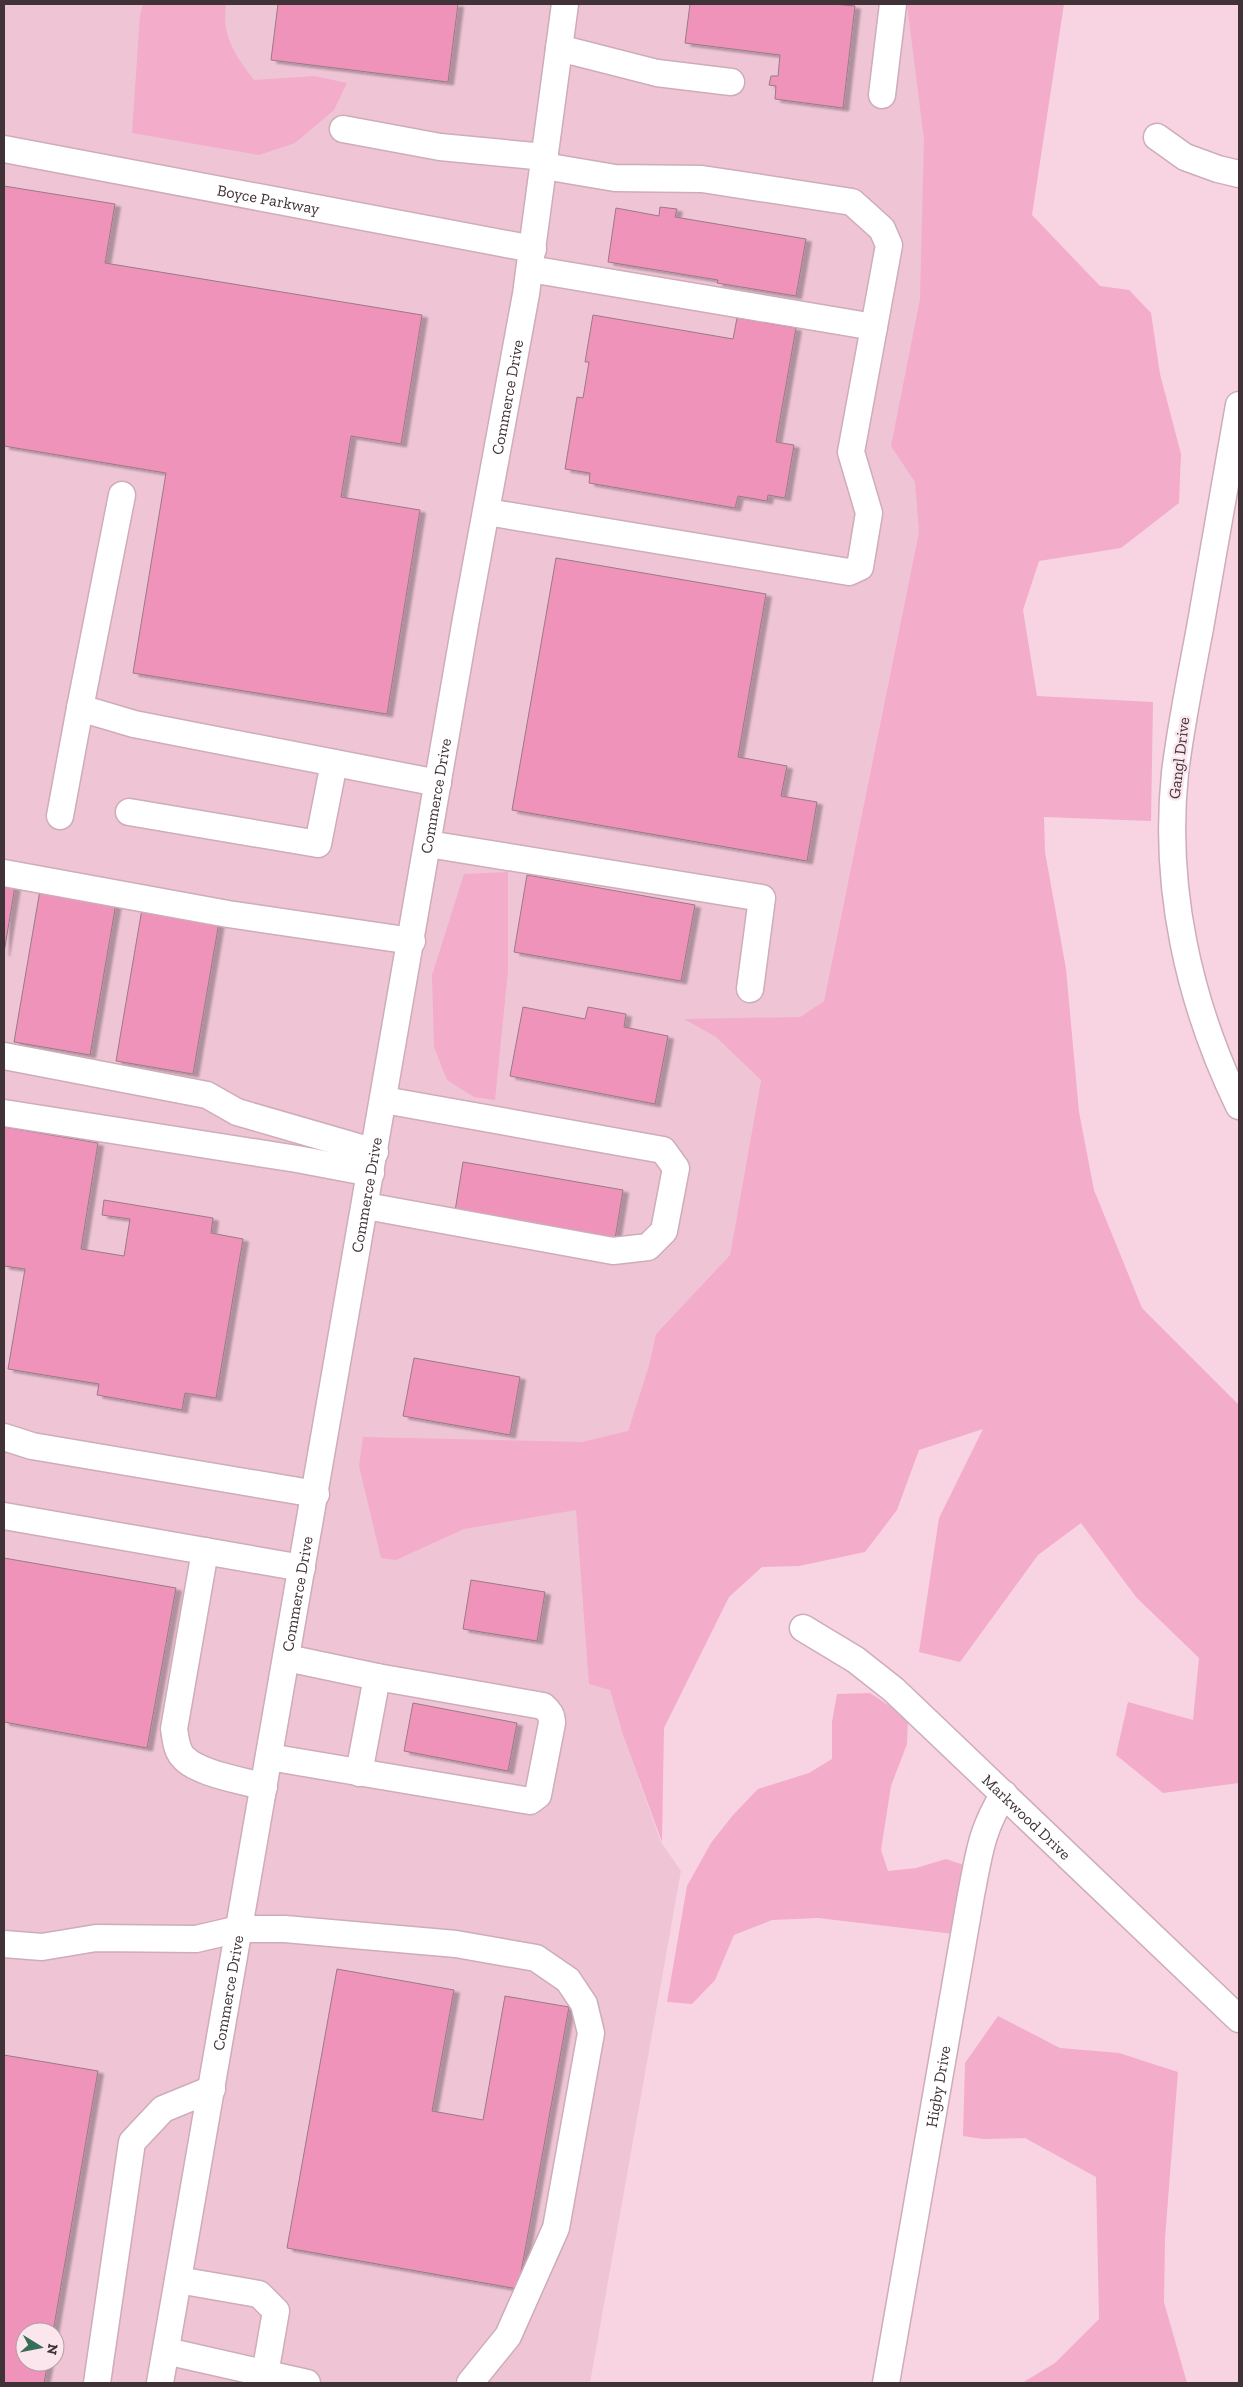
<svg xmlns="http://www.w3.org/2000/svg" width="1243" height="2387" font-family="'Zilla Slab',serif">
  <defs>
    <filter id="shadow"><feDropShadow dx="5.5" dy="3" stdDeviation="1" flood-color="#0004"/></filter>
  </defs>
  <rect width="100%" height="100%" fill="#f8d4e2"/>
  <!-- built -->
  <path fill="#efc5d5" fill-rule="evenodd" d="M4,4H1006L919,532L824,1001L800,1017L761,1080L730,1255L656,1334L649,1365L628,1431L610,1690L623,1735L661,1842L681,1871L590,2383H4ZM25,2332H55V2362H25Z"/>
  <!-- green -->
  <g fill="#f3acca">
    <path d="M143,4H226C221,36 236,56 254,80L314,76L347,83L334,110L295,143L259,155L132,133L140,15Z"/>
    <path d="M907,4H1064L1032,215L1100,286L1129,290L1151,313L1160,374L1181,454L1179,503L1121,548L1039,561L1023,610L1037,696L1153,702L1151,821L1044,817L1045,852L1066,969L1079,1112L1094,1190L1142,1308L1239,1405V1783L1163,1793L1116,1755L1128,1702L1193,1720L1199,1658L1136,1597L1081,1523L1038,1555L960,1662L919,1652L939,1518L983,1429L919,1450L897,1510L865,1552L799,1566L762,1567L729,1597L664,1728L662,1842L623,1735L610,1690L589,1684L576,1510L464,1529L396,1560L381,1558L359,1466L363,1437L582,1442L628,1431L649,1365L656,1334L730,1255L761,1080L716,1037L684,1019L800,1017L824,1001L919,532L915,482L891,446L920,299L924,140Z"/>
    <path d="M508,872V971L495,1100L474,1097L447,1080L434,1047L432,975L464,874Z"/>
    <path d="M870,1693L908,1718L907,1744L891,1786L881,1850L888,1871L916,1868L946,1859L967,1866L954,1934L818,1918L772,1920L734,1935L715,1980L692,2004L667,2002L687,1886L711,1843L733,1815L758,1789L809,1773L832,1759V1722L837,1694Z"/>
    <path d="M998,2016L1060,2048L1119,2053L1178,2072L1165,2238L1164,2302L1187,2383H1022L1055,2363L1099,2319L1096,2177L1025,2138L983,2139L963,2136L965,2063Z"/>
  </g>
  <!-- building -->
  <g fill="#ef93bb" stroke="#997a86" filter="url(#shadow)">
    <path d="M278,4H458L448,82L271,60Z"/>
    <path d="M690,4H834L855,6L843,108L775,99L776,86L769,85L771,76H778L780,55L685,43Z"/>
    <path d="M4,186L115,204L105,263L422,315L401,444L351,436L341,497L420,510L387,714L133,673L166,473L4,446Z"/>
    <path d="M660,207L677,209L675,217L806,239L796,296L717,283L718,280L608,262L616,208L659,216Z"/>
    <path d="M593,315L733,339L737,318L796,328L776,442L794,445L785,498L768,495L767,501L738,496L735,508L589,483L590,473L565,469L577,397L583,398L589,362H585Z"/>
    <path d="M556,558L766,594L738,757L787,766L781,796L817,802L807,861L512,810Z"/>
    <path d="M527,875L695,905L681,981L514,952Z"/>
    <path d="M4,884L15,886L4,953Z"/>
    <path d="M40,890L116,903L90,1055L14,1042Z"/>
    <path d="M142,909L219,922L193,1074L116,1061Z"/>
    <path d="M523,1007L585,1019L588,1007L626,1014L624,1027L668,1036L655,1104L510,1076Z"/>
    <path d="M4,1127L98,1143L81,1249L124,1256L130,1219L102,1215L104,1200L213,1218L211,1233L243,1239L216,1398L185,1393L182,1410L97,1395L99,1384L8,1369L25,1269L4,1266Z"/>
    <path d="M463,1162L623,1190L615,1239L455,1211Z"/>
    <path d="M414,1358L520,1377L510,1435L403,1416Z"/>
    <path d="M4,1558L176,1588L147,1748L4,1722Z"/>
    <path d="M471,1580L545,1592L537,1641L463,1629Z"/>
    <path d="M413,1703L517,1723L508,1771L404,1751Z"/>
    <path d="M337,1969L454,1990L432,2111L483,2120L505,1996L569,2007L518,2289L287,2248Z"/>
    <path d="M4,2055L98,2071L53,2332H25V2362H48L44,2383H4Z"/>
  </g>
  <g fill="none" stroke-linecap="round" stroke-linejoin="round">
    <defs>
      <g id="minor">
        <path d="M559,48L657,73L731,82"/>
        <path d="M882,95L893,4"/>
        <path d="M343,129L440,147L545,157"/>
        <path d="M1157,137L1185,157L1218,169L1239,174"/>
        <path id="s1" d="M4,149L533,249"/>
        <path d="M530,269L874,327L889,245L882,229L852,202L702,179L615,178L544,166"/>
        <path d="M1239,405C1226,479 1213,553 1200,628C1191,676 1181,724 1175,773C1163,888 1189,1003 1239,1106"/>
        <path d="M487,512L849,572L860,567L869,513L851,452L874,327"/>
        <path d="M80,708L122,495"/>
        <path d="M129,812L318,844L334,763"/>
        <path d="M60,816L80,708L134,724L438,783"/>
        <path d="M428,844L762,898L750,989"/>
        <path d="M4,873L228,914L412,941"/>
        <path d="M4,1056L207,1095L237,1112L375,1152"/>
        <path d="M4,1113L297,1159L371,1173"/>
        <path d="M366,1206L613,1251L648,1247L664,1231L676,1168L663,1150L384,1100"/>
        <path d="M4,1437L32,1446L316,1494"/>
        <path d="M4,1516L302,1568"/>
        <path d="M205,1551L174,1729C176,1739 176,1751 184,1758C199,1774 242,1780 264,1787"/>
        <path id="s2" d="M803,1628L856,1660L894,1690L1239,2019"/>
        <path d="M269,1757L530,1801L538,1795L552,1723C552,1715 549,1711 543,1706L377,1677L287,1658"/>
        <path d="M359,1773L377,1677"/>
        <path d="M4,1944L42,1947L96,1938L196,1939L239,1929H285L456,1944L536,1958L568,1980L584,2004L591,2033L556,2228L508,2336L470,2383"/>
        <path d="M178,2280L259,2294L276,2311L265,2374"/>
        <path d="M166,2351L307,2383"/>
        <path d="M97,2383L132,2142L163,2109L212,2089"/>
        <path id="s3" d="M160,2383L466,619L526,294L565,4"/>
        <path id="s4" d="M886,2383L971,1895C979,1855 981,1830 1004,1794"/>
      </g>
    </defs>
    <!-- minor casing -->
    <use href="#minor" stroke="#ceacb9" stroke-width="29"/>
    <!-- minor -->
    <use href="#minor" stroke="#fff" stroke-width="26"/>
  </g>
  <g text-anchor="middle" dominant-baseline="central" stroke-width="5" stroke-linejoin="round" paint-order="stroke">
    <!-- street labels -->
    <g font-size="16" fill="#403237" stroke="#fce6ee">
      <text stroke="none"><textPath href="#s1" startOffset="269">Boyce Parkway</textPath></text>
      <text stroke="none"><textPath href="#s3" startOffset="2016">Commerce Drive</textPath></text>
      <text transform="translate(1179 758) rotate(-83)">Gangl Drive</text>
      <text stroke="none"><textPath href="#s3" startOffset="1611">Commerce Drive</textPath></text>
      <text stroke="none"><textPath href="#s3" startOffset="1206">Commerce Drive</textPath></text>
      <text stroke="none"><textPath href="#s3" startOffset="801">Commerce Drive</textPath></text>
      <text stroke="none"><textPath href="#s2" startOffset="294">Markwood Drive</textPath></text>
      <text stroke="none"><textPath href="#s3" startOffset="396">Commerce Drive</textPath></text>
      <text stroke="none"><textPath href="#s4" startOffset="301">Higby Drive</textPath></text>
    </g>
  </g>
  <!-- border -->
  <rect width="1243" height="2387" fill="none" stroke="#403237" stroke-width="10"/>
  <!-- north arrow -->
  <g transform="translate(40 2347) rotate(100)"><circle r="24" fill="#fce6ee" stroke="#b19ea5"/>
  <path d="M0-4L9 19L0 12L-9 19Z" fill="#366e57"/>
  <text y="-8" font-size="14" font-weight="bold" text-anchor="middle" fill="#403237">N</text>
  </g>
</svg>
